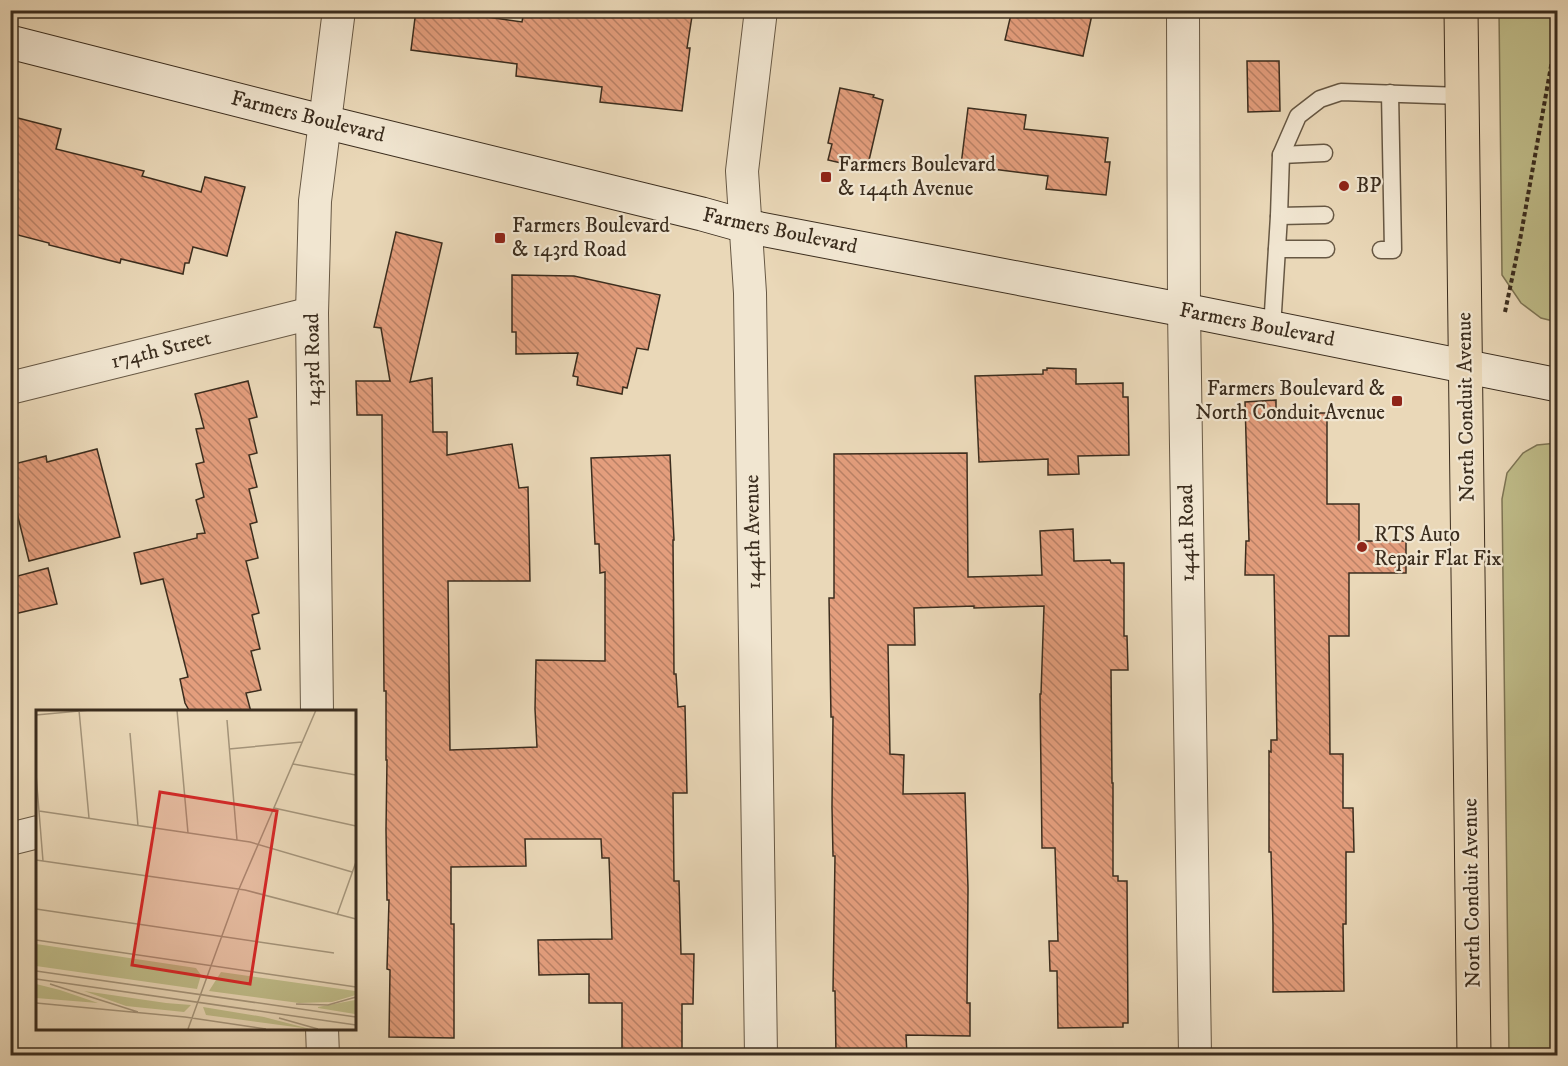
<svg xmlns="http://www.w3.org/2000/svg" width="1568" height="1066" font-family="'IM FELL DW Pica',serif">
  <defs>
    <pattern id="building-back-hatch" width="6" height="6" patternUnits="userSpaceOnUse" patternTransform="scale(1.5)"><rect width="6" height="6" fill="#e49e7d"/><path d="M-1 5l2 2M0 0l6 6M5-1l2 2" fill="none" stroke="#ba8166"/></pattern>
  </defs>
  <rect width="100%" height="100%" fill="#ead8b8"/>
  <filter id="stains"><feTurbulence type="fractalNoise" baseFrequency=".00333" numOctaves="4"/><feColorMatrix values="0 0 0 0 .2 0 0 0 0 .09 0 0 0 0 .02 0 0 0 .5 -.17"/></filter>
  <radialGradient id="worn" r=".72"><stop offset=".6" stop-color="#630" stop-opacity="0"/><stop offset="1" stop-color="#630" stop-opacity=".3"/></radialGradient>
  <!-- green -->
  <g fill="#bfbc89" stroke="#7d7454" stroke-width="1.5">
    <path d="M1499,11H1557V322L1541,318L1521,303L1502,275Z"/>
    <path d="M1557,443V1055H1509L1502,499L1507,473L1523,453L1537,445Z"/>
  </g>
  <!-- building -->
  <g fill="url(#building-back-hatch)" stroke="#3b2d1e" stroke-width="1.5">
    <path d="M416,10H437L522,22L524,10H693L687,48H690L682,111L600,102L602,87L516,76L517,64L411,50Z"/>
    <path d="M1012,10H1093L1083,56L1005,40Z"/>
    <path d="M1247,61H1279L1280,111L1248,112Z"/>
    <path d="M840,88L874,95L873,97L883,100L867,169L828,160L832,144L828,143Z"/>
    <path d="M968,108L1026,115L1024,129L1108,138L1105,162H1110L1106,195L1046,189L1048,176L961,165Z"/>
    <path d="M10,116L61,129L56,149L144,171L142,176L201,192L205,177L245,187L227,256L193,247L189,263H185L183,274L121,259L120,263L49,245V243L10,233Z"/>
    <path d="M396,232L442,243L410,382L432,378L433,432H447V455L512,444L519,488L528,487L530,581H448L450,750L537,747L535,709L536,660L605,661V572L600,573L599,544H595L591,458L670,455L674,540H673L674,674H676L678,707L685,706L687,793H673L674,881H679L681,954H694L693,1004H682V1056H622V1003H589V974L539,975L538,940L612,939L609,858H602L601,839H525L526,866L451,867V924H454V1038L389,1037L390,970L387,969L389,900H387L386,830L387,760H386V691H384L382,415H357L356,381H390L381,328L374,327Z"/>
    <path d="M512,275L574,276L660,295L648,350L637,348L627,388L623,387L622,394L577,385L578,377L573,376L578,353L516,354V332H512Z"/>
    <path d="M1047,368L1076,369V384L1123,383V397H1128L1129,455L1078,456L1079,474L1048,475V459L979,462L975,376L1043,374V370H1047Z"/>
    <path d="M248,381L257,417L249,419L257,453L249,455L257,487L249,489L257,522L250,524L258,558L246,561L259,613L252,615L260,649L251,651L261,690L246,693L251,712H190L185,703L180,679L188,677L163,579L141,584L134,553L197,538V534L205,533L196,500L204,497L196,464L204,462L196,429L204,428L195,394Z"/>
    <path d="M1276,400V413H1327V504H1359V541H1406V573H1349V636H1329L1330,754H1343V808H1353L1354,852H1346V924H1343L1344,991L1273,992V925L1271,852H1269V751L1271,752V740H1277L1274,575H1245L1246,541H1249L1245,402Z"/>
    <path d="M97,449L120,537L29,561L10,485V465L46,456L47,462Z"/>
    <path d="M967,453L968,577L1042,575L1040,531L1073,529L1074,561L1110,560L1111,563H1124V636H1127L1128,670H1111L1112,783H1113V876H1118V881H1127L1128,1023H1123V1027L1058,1028L1057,971H1050L1049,941H1058L1055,848H1042L1040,694H1041L1044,606L974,608V606L914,608L915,645H888L890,754L904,755L903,794L965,793L968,888L967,1003H970V1036L906,1035L907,1055L836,1056L835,991H833L835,856H833L832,807L833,717H831L829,598H834V454Z"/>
    <path d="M48,568L57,604L10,615V578Z"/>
  </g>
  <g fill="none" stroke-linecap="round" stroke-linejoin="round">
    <defs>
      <g id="service">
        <path d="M1281,155L1324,153"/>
        <path d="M1279,216L1325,215"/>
        <path d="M1277,249H1326"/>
        <path d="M1381,250H1393L1390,93"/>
        <path d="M1272,328L1279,216L1281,155L1298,116L1320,99L1341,92L1462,96"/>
      </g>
      <g id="minor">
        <path d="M761,10L742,171L750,293L761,1056"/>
        <path d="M1183,10L1184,310L1195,1056"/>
        <path d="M10,388L312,313"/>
        <path d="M317,712L312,313L315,201L339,10"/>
        <path d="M10,839L38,832"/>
        <path d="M322,1028L323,1056"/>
      </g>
      <path id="secondary" d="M10,42L325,122L702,214L745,226L1184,310L1558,385"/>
      <path id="primary" d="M1461,10L1474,1056"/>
    </defs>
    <!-- service casing -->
    <use href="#service" stroke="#675844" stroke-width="19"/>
    <!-- minor casing -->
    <use href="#minor" stroke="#675844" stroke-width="34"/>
    <!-- secondary casing -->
    <use href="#secondary" stroke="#3b2d1e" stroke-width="35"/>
    <!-- primary casing -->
    <use href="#primary" stroke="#3b2d1e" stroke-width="35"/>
    <!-- path -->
    <path stroke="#3b2d1e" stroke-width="4" stroke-dasharray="4.5 3" stroke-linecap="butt" d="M1505,312L1520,240L1558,27"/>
    <!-- service -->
    <use href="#service" stroke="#f1e6d1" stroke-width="16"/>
    <!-- minor -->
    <use href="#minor" stroke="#f1e6d1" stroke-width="32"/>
    <!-- secondary -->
    <use href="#secondary" stroke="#f1e6d1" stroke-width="33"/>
    <!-- primary -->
    <use href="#primary" stroke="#ead8b8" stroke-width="33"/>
  </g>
  <!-- markers -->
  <g fill="#8f2418" stroke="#f1e6d1" stroke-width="2">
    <rect x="820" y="171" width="12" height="12" rx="3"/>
    <circle cx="1344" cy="186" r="6"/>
    <rect x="494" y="232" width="12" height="12" rx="3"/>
    <rect x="1391" y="395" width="12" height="12" rx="3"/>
    <circle cx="1362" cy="547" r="6"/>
  </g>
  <g text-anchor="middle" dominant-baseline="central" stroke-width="4.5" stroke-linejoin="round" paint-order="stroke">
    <!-- street labels -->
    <g font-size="21" fill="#3b2d1e" stroke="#f1e6d1">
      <text transform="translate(308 117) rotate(14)">Farmers Boulevard</text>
      <text transform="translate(780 231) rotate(12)">Farmers Boulevard</text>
      <text transform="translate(1257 325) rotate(11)">Farmers Boulevard</text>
      <text transform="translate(161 350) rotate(-14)">174th Street</text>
      <text transform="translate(313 360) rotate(-91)">143rd Road</text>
      <text transform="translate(1466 407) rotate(-91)">North Conduit Avenue</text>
      <text transform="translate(753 532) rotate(-91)">144th Avenue</text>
      <text transform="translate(1187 533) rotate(-91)">144th Road</text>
      <text transform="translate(1472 893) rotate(-91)">North Conduit Avenue</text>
    </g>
    <!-- poi labels -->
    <g font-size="21" fill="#3b2d1e" stroke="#f1e6d1" text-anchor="start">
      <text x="838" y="165">Farmers Boulevard<tspan x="838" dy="24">&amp; 144th Avenue</tspan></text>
      <text x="1356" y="186">BP</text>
      <text x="512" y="226">Farmers Boulevard<tspan x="512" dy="24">&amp; 143rd Road</tspan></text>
      <text x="1385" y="389" text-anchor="end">Farmers Boulevard &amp;<tspan x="1385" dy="24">North Conduit Avenue</tspan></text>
      <text x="1374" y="535">RTS Auto<tspan x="1374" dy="24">Repair Flat Fix</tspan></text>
    </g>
  </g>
  <!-- overview -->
  <g transform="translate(36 710)">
    <rect width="320" height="320" fill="#ead8b8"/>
    <path d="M0,234L160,258L165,265L161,279L0,256ZM185,262L319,281L320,285L296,292L263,293L173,281ZM0,274L24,280L62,293L0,288ZM48,281L130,293L155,295L148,302L90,296ZM319,290V304L282,298V297ZM167,297L228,307L274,319L170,305Z" fill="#bfbc89"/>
    <path d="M34,241L77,248L78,251H57L18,243Z" fill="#bfbc89"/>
    <path fill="none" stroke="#a4947a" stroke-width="1.5" d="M43,0L53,108M141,0L152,123M0,5L54,0M191,10L201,130M94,23L102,116M193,39L266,32M257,54L320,65M0,64L7,151M238,98L320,116M3,101L214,132L316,162M0,150L209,180L320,209M0,199L298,243M301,205L320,152M0,230L320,277M0,261L320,307M0,269L320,315M14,274L102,302M0,293L149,307L230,319M260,294L292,295L320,287M243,308L282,319M152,319L203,179L280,0"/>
    <path fill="#d62828" fill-opacity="0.15" stroke="#d62828" stroke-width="3" d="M124,82L241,101L214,274L96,255Z"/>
    <rect width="320" height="320" fill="none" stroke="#3b2d1e" stroke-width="3"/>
  </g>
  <!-- margin -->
  <rect width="1568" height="1066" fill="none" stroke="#ead8b8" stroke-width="36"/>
  <rect x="12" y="12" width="1544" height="1042" fill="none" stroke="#3b2d1e" stroke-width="3"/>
  <rect x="18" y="18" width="1532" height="1030" fill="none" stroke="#3b2d1e" stroke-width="1.5"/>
  <rect width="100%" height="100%" filter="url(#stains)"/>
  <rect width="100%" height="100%" fill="url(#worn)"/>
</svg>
